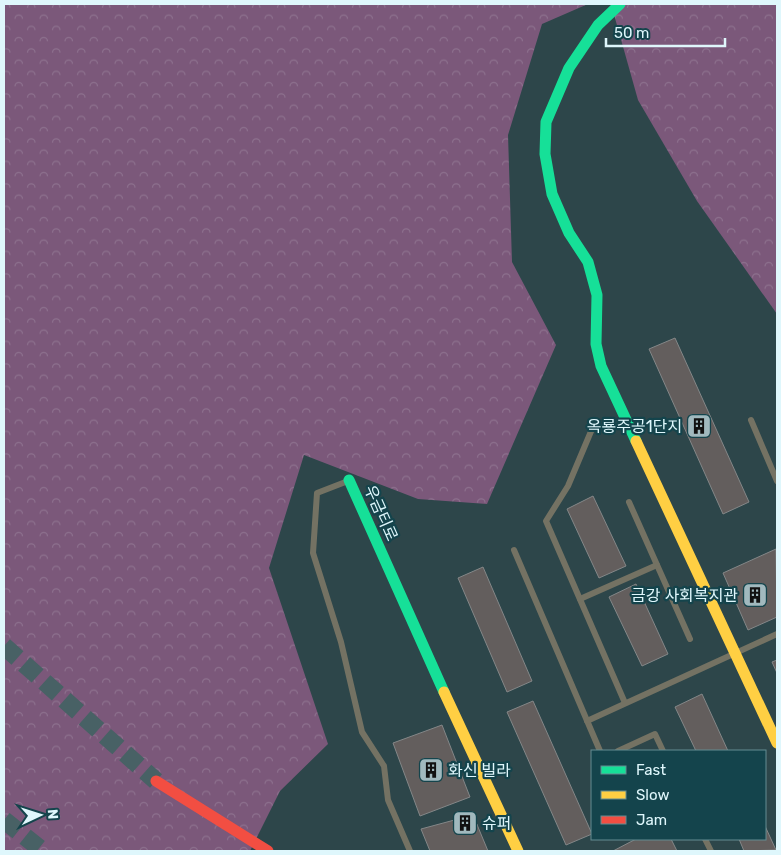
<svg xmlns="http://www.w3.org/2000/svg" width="781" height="855" font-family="Rubik,'Noto Sans KR',sans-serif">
  <defs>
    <pattern id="forest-crowns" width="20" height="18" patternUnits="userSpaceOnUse" patternTransform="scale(1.25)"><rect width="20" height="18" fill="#7b587a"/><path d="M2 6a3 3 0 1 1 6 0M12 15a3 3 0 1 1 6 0" fill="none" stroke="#8d718e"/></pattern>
  </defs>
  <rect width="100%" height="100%" fill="#2d464a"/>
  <!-- forest -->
  <g fill="url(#forest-crowns)">
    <path d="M4,4H588L542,24L508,135L512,262L556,345L487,504L418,499L304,455L269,568L328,744L280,791L250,851H4Z"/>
    <path d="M611,4H777V314L697,201L638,100Z"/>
  </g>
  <!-- building -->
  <g fill="#635e5d" stroke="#848788">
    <path d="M675,338L749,502L723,514L649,349Z"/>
    <path d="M593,496L626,566L599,578L567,509Z"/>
    <path d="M776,549L777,617L748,630L723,573Z"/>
    <path d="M483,567L532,681L507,692L458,578Z"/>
    <path d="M636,584L668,654L642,666L609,597Z"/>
    <path d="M777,660V673L772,662Z"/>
    <path d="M702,694L728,751H696L675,707Z"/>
    <path d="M533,701L592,834L566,845L507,712Z"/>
    <path d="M442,725L470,797L420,816L393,743Z"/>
    <path d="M473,815L488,851H430L421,829Z"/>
    <path d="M473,815L477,825L457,831L453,820Z"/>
    <path d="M765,826L776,850L744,851L739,839H765Z"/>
    <path d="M636,839H671L677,851H613Z"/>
  </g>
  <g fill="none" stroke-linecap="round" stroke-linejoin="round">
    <!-- secondary-tunnel -->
    <g stroke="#486165" stroke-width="18" stroke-dasharray="18 9" stroke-linecap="butt">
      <path d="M4,646L156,781"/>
      <path d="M4,820L43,851"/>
    </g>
    <!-- lane -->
    <g stroke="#747263" stroke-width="6">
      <path d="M751,420L777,481"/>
      <path d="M592,429L568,486L546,521L625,703"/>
      <path d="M348,481L317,493L313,553L341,642L362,732L384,766L388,800L410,851"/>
      <path d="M629,502L690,639"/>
      <path d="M514,550L600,751"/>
      <path d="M580,599L657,565"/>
      <path d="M587,721L777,634"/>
      <path d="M618,751L655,734L663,751"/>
      <path d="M705,839L711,851"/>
    </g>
    <!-- fast -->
    <g stroke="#16e098" stroke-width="11">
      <path d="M620,4L598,25L569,68L546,122L545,154L552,194L569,233L588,262L597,295L596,344L601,366L636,441"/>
      <path d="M349,480L444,692"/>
    </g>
    <!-- slow -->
    <g stroke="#ffcf43" stroke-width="11">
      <path d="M636,441L777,743"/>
      <path d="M444,692L518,851"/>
    </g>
    <!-- jam -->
    <path stroke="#f24e42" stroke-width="11" d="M156,781L268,851"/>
  </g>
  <!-- icons -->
  <defs>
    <symbol id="building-square" viewBox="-11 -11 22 22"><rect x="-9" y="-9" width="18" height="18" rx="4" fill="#a1b9be" stroke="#14444c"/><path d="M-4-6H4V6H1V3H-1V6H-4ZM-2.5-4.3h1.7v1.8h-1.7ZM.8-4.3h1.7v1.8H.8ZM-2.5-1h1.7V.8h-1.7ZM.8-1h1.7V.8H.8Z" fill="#111"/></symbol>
  </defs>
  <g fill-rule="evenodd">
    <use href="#building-square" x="685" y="412" width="28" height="28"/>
    <use href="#building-square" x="741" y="581" width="28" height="28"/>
    <use href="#building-square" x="417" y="756" width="28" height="28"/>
    <use href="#building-square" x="451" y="809" width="28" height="28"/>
  </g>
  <g text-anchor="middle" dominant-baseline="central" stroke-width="4.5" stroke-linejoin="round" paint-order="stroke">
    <!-- poi labels -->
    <g font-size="16" fill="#dff7fc" stroke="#14444c" text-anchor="end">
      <text x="682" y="426">옥룡주공1단지</text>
      <text x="738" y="595">금강 사회복지관</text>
      <text x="448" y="770" text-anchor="start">화신 빌라</text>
      <text x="482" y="823" text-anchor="start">슈퍼</text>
    </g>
    <!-- street labels -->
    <g font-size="16" fill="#dff7fc" stroke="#14444c">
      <text transform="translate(381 513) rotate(66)">우금티로</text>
    </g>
  </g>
  <!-- border -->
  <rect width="781" height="855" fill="none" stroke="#dff7fc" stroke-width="10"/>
  <!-- legend -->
  <rect x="591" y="750" width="175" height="90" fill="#14444c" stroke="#658c92"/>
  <rect x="601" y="766" width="25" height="8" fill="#16e098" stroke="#658c92"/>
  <text x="636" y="775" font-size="15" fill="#dff7fc">Fast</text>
  <rect x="601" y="791" width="25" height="8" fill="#ffcf43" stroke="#658c92"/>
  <text x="636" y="800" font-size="15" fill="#dff7fc">Slow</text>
  <rect x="601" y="816" width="25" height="8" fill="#f24e42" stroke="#658c92"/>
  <text x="636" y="825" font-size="15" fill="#dff7fc">Jam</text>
  <!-- north arrow -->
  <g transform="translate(40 815) rotate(86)" stroke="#14444c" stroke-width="4" paint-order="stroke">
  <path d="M0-4L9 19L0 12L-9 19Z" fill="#dff7fc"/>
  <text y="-8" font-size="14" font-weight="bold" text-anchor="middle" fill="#dff7fc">N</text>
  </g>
  <!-- scale -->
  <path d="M606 38v8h119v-8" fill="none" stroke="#dff7fc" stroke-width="2.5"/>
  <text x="614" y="38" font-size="15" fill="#dff7fc" stroke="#14444c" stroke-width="4" paint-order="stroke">50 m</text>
</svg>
